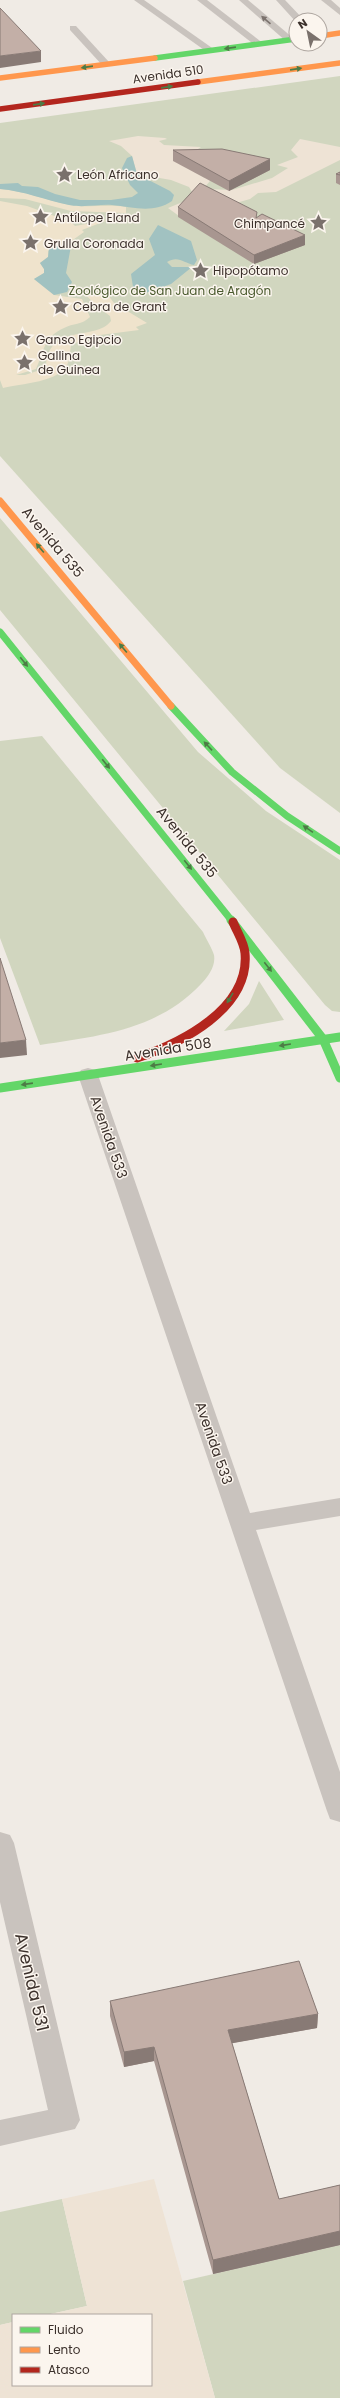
<svg xmlns="http://www.w3.org/2000/svg" width="340" height="2398" font-family="Poppins,sans-serif">
  <rect width="100%" height="100%" fill="#f0ebe5"/>
  <!-- green -->
  <g fill="#d1d6bf">
    <path d="M340,76V813L280,768L0,456V123Z"/>
    <path d="M0,518L198,752L266,811L340,860V1012L332,1011L325,1005L0,610Z"/>
    <path d="M42,736L203,932C206,939 212,948 214,955C216,966 208,977 201,984C158,1030 99,1036 40,1045L0,938V741Z"/>
    <path d="M259,981L284,1020L224,1031L249,1004Z"/>
    <path d="M62,2199L87,2306L46,2315H13V2322L0,2325V2212Z"/>
    <path d="M340,2245V2398H215L183,2281Z"/>
  </g>
  <!-- sand -->
  <g fill="#efe3cc">
    <path d="M0,189C25,191 46,200 70,205C89,208 107,204 126,207V213L71,211L25,199L0,198Z"/>
    <path d="M0,201L27,206L71,222L75,226L108,220L82,230L84,232L70,242L62,246H53L48,251V257L40,263L44,269V273L34,279L54,295L82,299L90,317C82,325 73,323 64,328C43,337 44,352 36,369L16,375H25L46,368C47,322 95,342 111,321L110,316L95,305L87,296L108,295L114,303L147,323L136,327L139,330L92,336L71,345C70,351 70,358 68,363C62,382 19,384 3,388L0,380Z"/>
  </g>
  <!-- plaza -->
  <g fill="#eee3d5">
    <path d="M138,136L165,138L167,139L159,141L164,145L201,147L195,151L191,170L205,178L215,175L204,188L206,189L232,190L272,178L288,168L277,165L298,157L291,150L300,139L340,147V160L276,192L258,193L250,199L236,203L179,216L168,208L190,199L192,192L189,187L171,180L137,174L132,156L121,146L109,141Z"/>
    <path d="M154,2179L215,2398H0V2325L13,2322V2385H151V2315H46L87,2306L62,2199Z"/>
  </g>
  <!-- water -->
  <g fill="#a1c2c1">
    <path d="M132,156L137,174L170,191L174,195L172,201C153,214 133,207 112,205C98,204 84,208 69,205C45,200 24,191 0,189V184L18,183L22,186L38,187L55,194L80,200H111L132,197L138,193L130,185L122,168L127,158Z"/>
    <path d="M158,225L191,241L197,260L194,265C184,263 178,255 167,262L172,267H192L171,284L140,295L133,287L131,274L155,255L149,239Z"/>
    <path d="M53,246H71L66,273L72,282L67,292L54,295L34,279L44,273V269L40,263L48,257L49,249Z"/>
  </g>
  <g fill="none" stroke-linecap="round" stroke-linejoin="round">
    <!-- lane -->
    <g fill="#c9c3be" fill-rule="evenodd">
      <path d="M134,0H144L215,50L207,52Z"/>
      <path d="M197,0H207L264,44L256,46Z"/>
      <path d="M239,0H248L293,38V42H287Z"/>
      <path d="M276,0H285L304,20H296V22Z"/>
      <path d="M321,0H331L340,8V15Z"/>
      <path d="M70,26H76L109,62V66H103L70,30Z"/>
    </g>
    <!-- street -->
    <g fill="#c9c3be" fill-rule="evenodd">
      <path d="M88,1068L95,1070L98,1075L250,1513L340,1498V1516L256,1530L340,1772V1822L330,1819L327,1811L78,1075L81,1070Z"/>
      <path d="M0,1832L10,1835L14,1843L80,2120L75,2129L0,2146V2120L48,2110L0,1902Z"/>
    </g>
    <!-- fast-far2 -->
    <path stroke="#63d668" stroke-width="5.5" d="M155,58L296,39"/>
    <!-- fast-far1 -->
    <g stroke="#63d668" stroke-width="7">
      <path d="M0,632L232,921"/>
      <path d="M171,706L232,772L287,816L340,851"/>
    </g>
    <!-- fast -->
    <g stroke="#63d668" stroke-width="9">
      <path d="M231,920L323,1039L340,1078"/>
      <path d="M0,1088L340,1037"/>
    </g>
    <!-- slow-far1 -->
    <g stroke="#ff974d" stroke-width="5.5">
      <path d="M320,36L340,33"/>
      <path d="M0,78L155,58"/>
      <path d="M198,82L340,63"/>
    </g>
    <!-- slow -->
    <path stroke="#ff974d" stroke-width="7" d="M0,501L171,706"/>
    <!-- jam-far1 -->
    <path stroke="#b3261e" stroke-width="5.5" d="M0,109L198,82"/>
    <!-- jam -->
    <path stroke="#b3261e" stroke-width="9" d="M137,1058C181,1043 250,1009 245,953C244,942 237,932 233,922"/>
  </g>
  <!-- wall -->
  <g fill="#a89690">
    <path d="M173,150L270,170L229,191L173,161Z"/>
    <path d="M340,172V185L336,183V174Z"/>
    <path d="M178,207L257,217L305,245L254,264L178,217Z"/>
    <path d="M110,2001L318,2014L317,2028L232,2043L279,2199L340,2185V2245L213,2274L154,2061L124,2067L110,2016Z"/>
  </g>
  <!-- shaded-wall -->
  <g fill="#887a75">
    <path d="M41,51V62L0,68V56Z"/>
    <path d="M270,159V170L229,191V181Z"/>
    <path d="M305,235V245L254,264V255Z"/>
    <path d="M26,1040L27,1055L0,1058V1043Z"/>
    <path d="M318,2014L317,2028L228,2044V2030Z"/>
    <path d="M154,2047V2061L124,2067V2052Z"/>
    <path d="M340,2231V2245L213,2274V2260Z"/>
  </g>
  <!-- building -->
  <g fill="#c3afa7" stroke="#887a75">
    <path d="M0,8L41,51L0,56Z"/>
    <path d="M222,149L270,159L229,181L173,150Z"/>
    <path d="M340,172V175L336,174Z"/>
    <path d="M200,183L257,212L256,218L262,214L305,235L254,255L178,207Z"/>
    <path d="M0,958L26,1040L0,1043Z"/>
    <path d="M299,1961L318,2014L228,2030L279,2199L340,2185V2231L213,2260L154,2047L124,2052L110,2001Z"/>
  </g>
  <!-- one-way arrows -->
  <defs><path id="oneway-solid" d="M-6-.8H1V-3.2L6.5 0L1 3.2V.8H-6Z"/></defs>
  <use fill="#7b726d" href="#oneway-solid" transform="translate(266 20) rotate(-139)"/>
  <g fill="#4d7b46">
    <use href="#oneway-solid" transform="translate(230 48) rotate(172)"/>
    <use href="#oneway-solid" transform="translate(87 67) rotate(172)"/>
    <use href="#oneway-solid" transform="translate(296 69) rotate(-8)"/>
    <use href="#oneway-solid" transform="translate(167 87) rotate(-8)"/>
    <use href="#oneway-solid" transform="translate(39 104) rotate(-8)"/>
    <use href="#oneway-solid" transform="translate(40 548) rotate(-130)"/>
    <use href="#oneway-solid" transform="translate(123 648) rotate(-130)"/>
    <use href="#oneway-solid" transform="translate(24 662) rotate(51)"/>
    <use href="#oneway-solid" transform="translate(208 746) rotate(-133)"/>
    <use href="#oneway-solid" transform="translate(106 764) rotate(51)"/>
    <use href="#oneway-solid" transform="translate(308 829) rotate(-146)"/>
    <use href="#oneway-solid" transform="translate(188 865) rotate(51)"/>
    <use href="#oneway-solid" transform="translate(268 967) rotate(52)"/>
    <use href="#oneway-solid" transform="translate(230 998) rotate(121)"/>
    <use href="#oneway-solid" transform="translate(285 1045) rotate(171)"/>
    <use href="#oneway-solid" transform="translate(156 1065) rotate(171)"/>
    <use href="#oneway-solid" transform="translate(27 1084) rotate(172)"/>
  </g>
  <!-- icons -->
  <defs>
    <symbol id="sight-bare" viewBox="-9 -9 18 18"><path d="M0-6L1.8-2.2L6-1.7L2.9 1.2L3.7 5.4L0 3.3L-3.7 5.4L-2.9 1.2L-6-1.7L-1.8-2.2Z" fill="#7a716c" stroke="#fbf5ee" stroke-width="2.5" paint-order="stroke"/></symbol>
  </defs>
  <g fill-rule="evenodd">
    <use href="#sight-bare" x="52" y="162" width="25" height="25"/>
    <use href="#sight-bare" x="28" y="204" width="25" height="25"/>
    <use href="#sight-bare" x="306" y="210" width="25" height="25"/>
    <use href="#sight-bare" x="18" y="230" width="25" height="25"/>
    <use href="#sight-bare" x="188" y="258" width="25" height="25"/>
    <use href="#sight-bare" x="48" y="294" width="25" height="25"/>
    <use href="#sight-bare" x="10" y="326" width="25" height="25"/>
    <use href="#sight-bare" x="12" y="350" width="25" height="25"/>
  </g>
  <g text-anchor="middle" dominant-baseline="central" stroke-width="3" stroke-linejoin="round" paint-order="stroke">
    <!-- far-street labels -->
    <g font-size="12" fill="#3b302b" stroke="#fbf5ee">
      <text transform="translate(168 74) rotate(-8)">Avenida 510</text>
    </g>
    <!-- far-poi labels -->
    <g font-size="12" fill="#3b302b" stroke="#fbf5ee" text-anchor="start">
      <text x="77" y="174">León Africano</text>
      <text x="54" y="217">Antílope Eland</text>
      <text x="305" y="223" text-anchor="end">Chimpancé</text>
      <text x="44" y="243">Grulla Coronada</text>
      <text x="213" y="270">Hipopótamo</text>
      <text x="73" y="306">Cebra de Grant</text>
      <text x="36" y="339">Ganso Egipcio</text>
      <text x="38" y="355">Gallina<tspan x="38" dy="14">de Guinea</tspan></text>
    </g>
    <!-- far-park labels -->
    <g font-size="12" fill="#4a5a2e" stroke="#fbf5ee">
      <text x="170" y="290">Zoológico de San Juan de Aragón</text>
    </g>
    <!-- street labels -->
    <g font-size="14" fill="#3b302b" stroke="#fbf5ee">
      <text transform="translate(53 542) rotate(50)">Avenida 535</text>
      <text transform="translate(187 842) rotate(51)">Avenida 535</text>
      <text transform="translate(168 1049) rotate(-9)">Avenida 508</text>
      <text transform="translate(109 1137) rotate(71)">Avenida 533</text>
      <text transform="translate(214 1443) rotate(71)">Avenida 533</text>
    </g>
    <!-- near-street labels -->
    <g font-size="17" fill="#3b302b" stroke="#fbf5ee">
      <text transform="translate(32 1982) rotate(77)">Avenida 531</text>
    </g>
  </g>
  <!-- legend -->
  <rect x="12" y="2314" width="140" height="72" fill="#fbf5ee" stroke="#aea6a0"/>
  <rect x="20" y="2327" width="20" height="6" fill="#63d668" stroke="#aea6a0"/>
  <text x="48" y="2334" font-size="12" fill="#3b302b">Fluido</text>
  <rect x="20" y="2347" width="20" height="6" fill="#ff974d" stroke="#aea6a0"/>
  <text x="48" y="2354" font-size="12" fill="#3b302b">Lento</text>
  <rect x="20" y="2367" width="20" height="6" fill="#b3261e" stroke="#aea6a0"/>
  <text x="48" y="2374" font-size="12" fill="#3b302b">Atasco</text>
  <!-- north arrow -->
  <g transform="translate(308 32) rotate(327)"><circle r="19" fill="#fbf5ee" stroke="#aea6a0"/>
  <path d="M0-3L7 15L0 10L-7 15Z" fill="#7a716c"/>
  <text y="-6" font-size="11" font-weight="bold" text-anchor="middle" fill="#3b302b">N</text>
  </g>
</svg>
